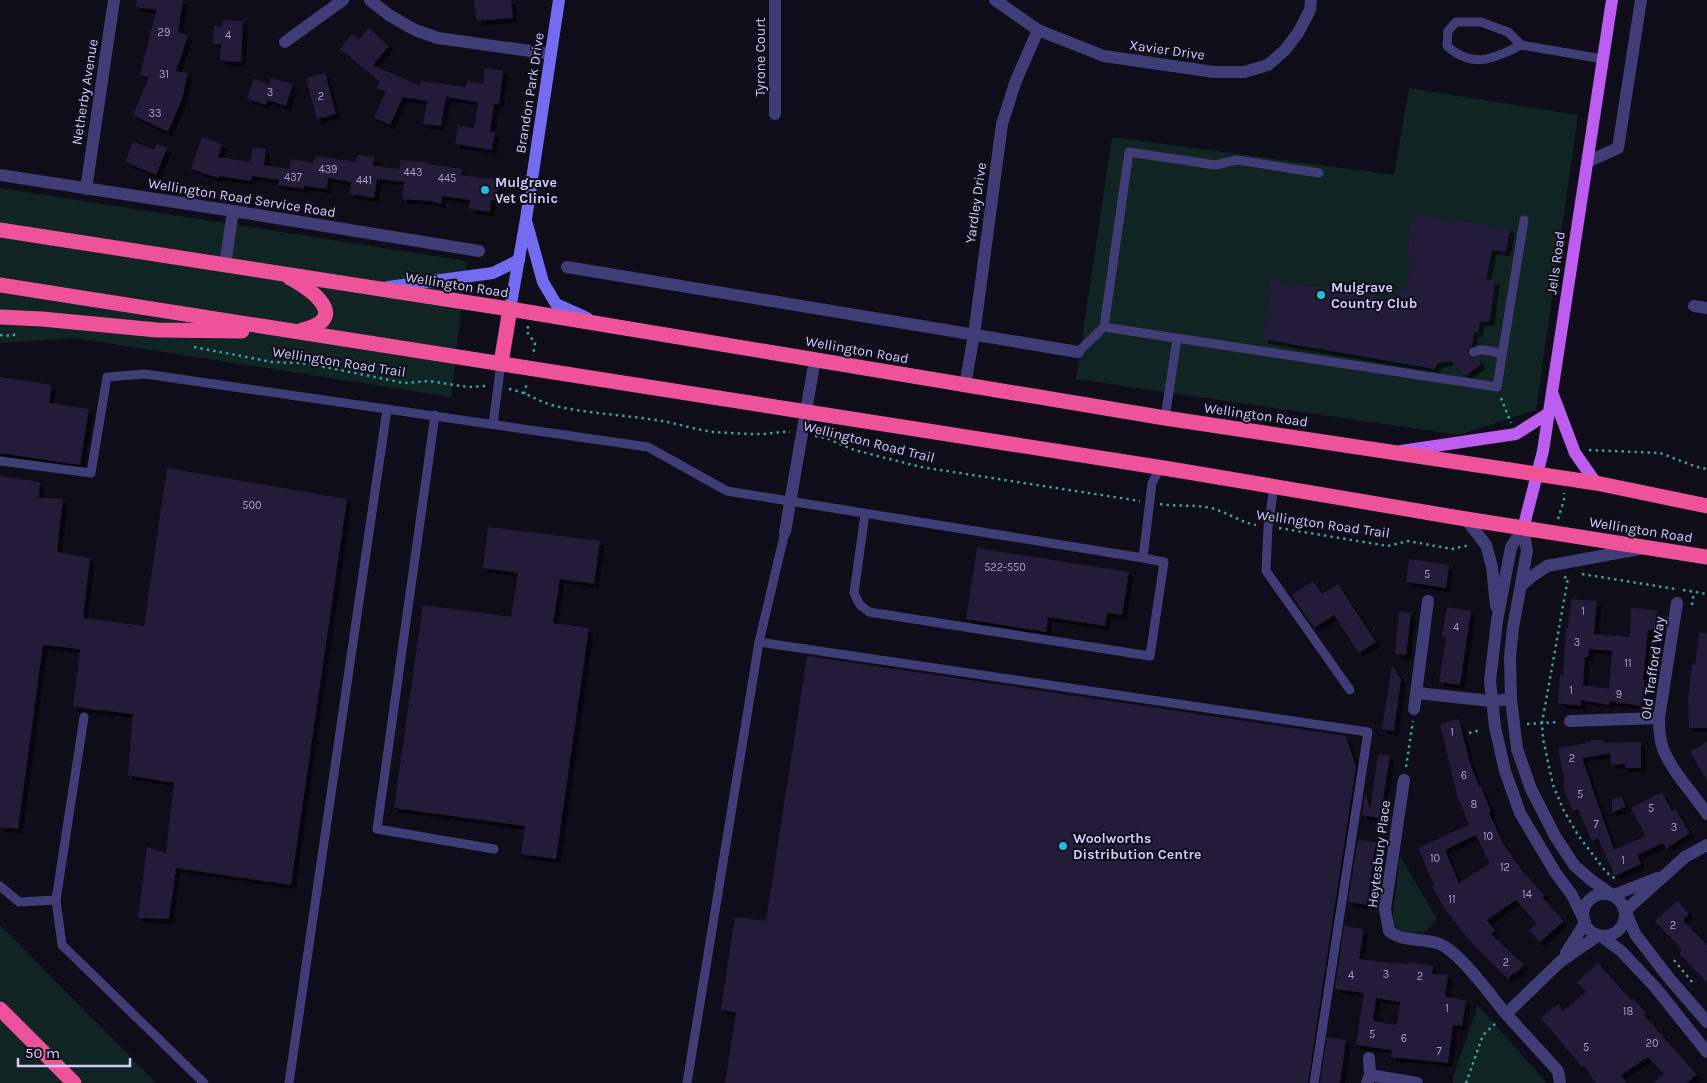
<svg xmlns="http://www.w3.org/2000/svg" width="1707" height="1083" font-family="Karla,sans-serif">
  <defs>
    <filter id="shadow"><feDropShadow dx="4.5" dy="4.5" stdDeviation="0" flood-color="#0009"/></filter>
  </defs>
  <rect width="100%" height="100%" fill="#0f0d1a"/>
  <!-- green -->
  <g fill="#102423">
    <path d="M1409,88L1578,115L1536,410L1459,435L1076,379L1112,137L1394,175Z"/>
    <path d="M0,188L467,261L451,397L75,338L0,343Z"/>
    <path d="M1400,856L1437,919L1424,933C1411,932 1399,934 1392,922Z"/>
    <path d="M0,925L156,1083H0Z"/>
    <path d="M1478,1005V1006L1547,1083H1453V1077Z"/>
  </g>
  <!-- building -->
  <g fill="#221b39" fill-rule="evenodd" filter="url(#shadow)">
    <path d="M137,0H183L178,32L188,36L176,71L188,73L182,99L168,132L133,115L149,77L140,75L150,34L157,10L136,7Z"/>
    <path d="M474,0H511L513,18L477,21Z"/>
    <path d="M223,20L243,21L241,62L220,61L221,44H213L214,26L222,27Z"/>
    <path d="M368,28L389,46L373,65L420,86L421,81L466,87L467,81L483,84L485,68L503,71L499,105L494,104L490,132H495L492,150L455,144L458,126L474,128L478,102L446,97L441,126L423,124L427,101L403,97L390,125L374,117L386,92L377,88L380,82L340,49L352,34L359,40Z"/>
    <path d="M325,73L336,114L317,119L306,78Z"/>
    <path d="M271,78L293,84L286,106L267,100L266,105L247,99L254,79L269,84Z"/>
    <path d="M202,137L222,144L218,157L250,162L253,147L266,149L264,165L289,169L291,159L314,163L315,156L356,162L358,155L374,157L373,166L400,169V160L427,162V164L462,169L461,175L499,180L496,201L491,200L490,212L469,209L470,200L442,196L441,204L430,201L402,199L404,182L377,179L374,198L350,194L351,182L328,178L327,189L304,186V189L278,185L279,180L252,176L251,181L219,176L218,178L191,169Z"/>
    <path d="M133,142L154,150L157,144L167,148L156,175L125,162Z"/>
    <path d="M1413,214L1510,229L1506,252L1492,250L1486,280H1495L1490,321L1480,322L1478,333L1474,332L1472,346L1467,350L1469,356L1472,358L1477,357L1481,364L1465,376L1451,361L1438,363L1435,369L1263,339L1270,294H1267L1269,280L1374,295L1393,301L1407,285L1411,260L1407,259Z"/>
    <path d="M0,377L52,385L49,403L89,409L80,465L0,453Z"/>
    <path d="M167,468L347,499L291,885L176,868L169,919L138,918L147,847L166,853L174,783L128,775L133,714L73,707L80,649L43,645L18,829L0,827V476L40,482L39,498L63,499L57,552L90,558L83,618L144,626Z"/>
    <path d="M488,527L600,541L594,584L560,579L553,623L589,628L556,859L521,854L525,826L394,808L423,605L511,617L518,573L483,568Z"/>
    <path d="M977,548L1129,572L1122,615L1107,613L1105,626L1048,617L1046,632L966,619Z"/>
    <path d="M1409,559L1449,565L1446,588L1406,582Z"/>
    <path d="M1313,581L1322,594L1338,584L1376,642L1359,653L1334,615L1314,628L1292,595Z"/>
    <path d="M1571,599L1597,601L1594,634L1630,637L1631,608L1657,610L1656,630H1648L1643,680H1645L1641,706L1610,701L1609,705L1581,700V706L1558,703L1560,675H1563L1566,628H1568ZM1589,649L1612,651L1609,689L1583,685L1585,657H1588Z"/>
    <path d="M1447,607L1471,611L1460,685L1439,682L1446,637L1442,636Z"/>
    <path d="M1399,612L1411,613L1406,655L1395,654Z"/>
    <path d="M1699,633H1707V728H1689L1688,698L1692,665H1695Z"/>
    <path d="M807,656L1346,736L1356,767L1308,1083H725L736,1013L721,1009L735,917L766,921Z"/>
    <path d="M1392,665L1401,679L1394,731L1382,729Z"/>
    <path d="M1459,719L1469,760L1479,787L1481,786L1491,812L1489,813L1503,843L1521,869L1544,895L1542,897L1564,921L1540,942L1529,930L1537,924L1516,900L1487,920L1495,931L1491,934L1524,965L1515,974L1513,973L1508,979L1470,941L1446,910L1432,887L1434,885L1418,848L1469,825L1457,795L1440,724ZM1476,835L1489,862L1488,863L1489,864L1459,883L1445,850Z"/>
    <path d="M1591,740H1603V743L1641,742V768H1625V764L1611,765L1610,753L1582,758L1614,850L1646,836L1631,808L1662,792L1672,811L1675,809L1690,833L1666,849L1663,843L1637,855L1641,864L1615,876L1598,838L1592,841L1578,809L1572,811L1563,785L1565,784L1558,748L1592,742Z"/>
    <path d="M1707,742V781L1690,751Z"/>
    <path d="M1378,754L1390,756L1380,818L1362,815L1365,792L1370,808Z"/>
    <path d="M1621,796L1626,807L1612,812V800Z"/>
    <path d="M1358,840L1376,842L1367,905L1348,902Z"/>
    <path d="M1677,901L1689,914L1683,920L1707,945V983L1679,953L1682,950L1655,921Z"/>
    <path d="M1344,926L1364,929L1359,959L1390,963L1409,964V962L1433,966L1432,974L1448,975L1445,997L1466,1000L1462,1026L1453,1025L1448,1063L1391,1057L1392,1050L1356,1045L1364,993L1335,989ZM1376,998L1400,1002L1397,1025L1373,1021Z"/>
    <path d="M1598,963L1631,1000L1633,998L1646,1013L1644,1015L1697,1075L1687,1083H1653L1664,1074L1648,1057L1621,1075L1627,1083H1596L1584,1066L1582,1067L1541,1018L1558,1004L1563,1011L1586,992L1577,982Z"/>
    <path d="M1327,1037L1346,1040L1340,1083H1320Z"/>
  </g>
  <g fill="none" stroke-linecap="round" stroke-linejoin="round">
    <!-- path -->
    <g stroke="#38a19e" stroke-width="2.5" stroke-dasharray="2.5 4" stroke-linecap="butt">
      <path d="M528,326L527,332L535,343L533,356"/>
      <path d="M0,335L11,336L18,333"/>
      <path d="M194,347L272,362L301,363L335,369L404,383L429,381L468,387L486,386"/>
      <path d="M509,389C526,392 539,402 555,406C591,414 626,415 662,421C679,424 697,430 714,432C729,433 745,434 760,434C770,434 780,431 790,432"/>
      <path d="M524,394L527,383"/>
      <path d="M1501,398L1511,423"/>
      <path d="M815,436L826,438L854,450L921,467L1140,501"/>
      <path d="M1589,450L1660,453L1697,467L1707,469"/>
      <path d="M1160,504C1177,507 1194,504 1211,508C1227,512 1240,522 1256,525"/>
      <path d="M1558,519L1564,500V493"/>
      <path d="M1279,528L1388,546L1408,541L1452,549L1470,545"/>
      <path d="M1582,574L1675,589"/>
      <path d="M1564,577L1568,578L1542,723L1543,739L1553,785L1563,809L1578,835L1606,872L1617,880"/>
      <path d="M1683,590L1707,594"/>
      <path d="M1692,605L1694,592"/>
      <path d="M1527,724L1558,722"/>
      <path d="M1469,733L1481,730"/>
      <path d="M1406,767L1413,721"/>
      <path d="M1674,960L1693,983"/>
      <path d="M1466,1083L1483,1035L1496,1023"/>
    </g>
    <!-- lane -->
    <g stroke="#403c75" stroke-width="9">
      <path d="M1521,45C1494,59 1472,69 1447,46L1448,31L1456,22H1481L1508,32L1521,45L1603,59"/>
      <path d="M1319,173L1237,160L1215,165L1129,152L1104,327L1497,387L1524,220"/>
      <path d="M1078,352L1104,327"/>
      <path d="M1473,352C1482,348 1491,351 1501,354"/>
      <path d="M435,415L377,829L494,849"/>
      <path d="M1165,418L1177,339"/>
      <path d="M493,424L501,363"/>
      <path d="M0,461L91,473L107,377L145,374L648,447L727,491L1143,558"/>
      <path d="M1274,487L1268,527L1266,571L1350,690"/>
      <path d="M865,514L854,593L860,605L869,612L1150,656L1164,562L1143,558L1152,483L1160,468"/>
      <path d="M759,642L1368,732L1314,1083"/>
      <path d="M84,717L56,900L62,945L204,1083"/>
      <path d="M0,886L19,902L56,900"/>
      <path d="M289,1083L387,409"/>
      <path d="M687,1083L759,642L785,532"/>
    </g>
    <!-- street -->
    <g stroke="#403c75" stroke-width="12">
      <path d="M370,0L389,15L415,30L438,38L551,54"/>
      <path d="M995,0L1038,30L1104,56L1214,72H1244L1268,65L1285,50L1298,33L1310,10L1311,0"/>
      <path d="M285,42L343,0"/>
      <path d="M775,114V0"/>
      <path d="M1587,162L1618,148L1641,0"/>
      <path d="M0,175L233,211L479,251"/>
      <path d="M86,189L114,0"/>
      <path d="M225,265L233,211"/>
      <path d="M567,267L1078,352"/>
      <path d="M1694,306L1707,308"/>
      <path d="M965,385L974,335L1002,124L1015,83L1038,30"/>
      <path d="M1466,519L1486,545L1492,567L1496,606"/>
      <path d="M1523,529L1511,547L1497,621L1490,681L1495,727L1505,771L1520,813L1555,872L1572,895L1585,922"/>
      <path d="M1523,529L1527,551L1513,628L1510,657L1511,699L1517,749L1531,789L1555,836L1574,865L1591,880L1612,895"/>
      <path d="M785,532L815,359"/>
      <path d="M1521,586L1531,577L1547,566L1639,549"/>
      <path d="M1677,603L1659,718C1659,728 1660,740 1663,749C1673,773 1693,793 1707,814"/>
      <path d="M1417,693L1491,701L1511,699"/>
      <path d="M1414,709L1428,601"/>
      <path d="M1570,721L1659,718"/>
      <path d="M1404,780L1385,909L1389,931C1403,942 1420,938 1437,943C1458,949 1491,996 1506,1014"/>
      <circle cx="1604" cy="915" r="21"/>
      <path d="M1614,895L1657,878"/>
      <path d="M1625,911L1685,857L1707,845"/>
      <path d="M1626,912L1635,934L1669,978L1707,1022"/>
      <path d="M1601,936L1621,951L1655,987L1707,1052"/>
      <path d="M1566,953L1585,923"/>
      <path d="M1370,1075L1417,1083"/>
      <path d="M1367,1083L1370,1075L1369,1058"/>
      <path d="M1560,1083L1558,1071L1506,1014L1561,961L1599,935"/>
    </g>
    <!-- secondary -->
    <g stroke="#736cf0" stroke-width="12">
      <path d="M527,224L543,282L556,304L587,318"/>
      <path d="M388,287L493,273L519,260"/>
      <path d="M510,309L526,219L559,0"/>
    </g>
    <!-- primary -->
    <g stroke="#bc5def" stroke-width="12">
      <path d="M1553,395L1575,453L1596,483"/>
      <path d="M1401,451L1516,434L1549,413"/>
      <path d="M1523,529L1543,451L1612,0"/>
    </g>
    <!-- highway -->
    <g stroke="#ee5299" stroke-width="15">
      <path d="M0,230L510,309L1165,418L1596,483L1707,506"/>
      <path d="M290,278C314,291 350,319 302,330"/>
      <path d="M0,285L1170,469L1466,519L1707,557"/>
      <path d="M0,317L42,319L157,330L242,331"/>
      <path d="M501,363L510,309"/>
      <path d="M0,1009L74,1083"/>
    </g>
  </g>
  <!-- markers -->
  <g fill="#16c2db" stroke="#0f0d1a" stroke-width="2">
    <circle cx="485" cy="190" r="5"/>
    <circle cx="1321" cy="295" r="5"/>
    <circle cx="1063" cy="846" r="5"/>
  </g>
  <g text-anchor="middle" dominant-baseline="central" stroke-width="4" stroke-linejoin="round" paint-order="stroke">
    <!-- number labels -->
    <g font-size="11" fill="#a69fca">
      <text x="164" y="32">29</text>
      <text x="228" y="35">4</text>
      <text x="164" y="74">31</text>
      <text x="270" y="92">3</text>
      <text x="321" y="96">2</text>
      <text x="155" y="113">33</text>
      <text x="328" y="169">439</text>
      <text x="413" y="172">443</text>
      <text x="293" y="177">437</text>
      <text x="447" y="178">445</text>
      <text x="364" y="180">441</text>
      <text x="252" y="505">500</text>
      <text x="1005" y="567">522-550</text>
      <text x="1427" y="574">5</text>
      <text x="1583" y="611">1</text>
      <text x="1456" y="627">4</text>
      <text x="1577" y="642">3</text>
      <text x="1628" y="663">11</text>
      <text x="1571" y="690">1</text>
      <text x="1619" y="694">9</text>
      <text x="1452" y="732">1</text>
      <text x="1572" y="758">2</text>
      <text x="1464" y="775">6</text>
      <text x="1580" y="794">5</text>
      <text x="1474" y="804">8</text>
      <text x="1651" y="808">5</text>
      <text x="1596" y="824">7</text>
      <text x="1674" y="827">3</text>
      <text x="1488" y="836">10</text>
      <text x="1435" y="858">10</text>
      <text x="1623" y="860">1</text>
      <text x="1505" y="867">12</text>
      <text x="1527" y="894">14</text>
      <text x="1452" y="899">11</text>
      <text x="1673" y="925">2</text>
      <text x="1506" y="962">2</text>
      <text x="1386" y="974">3</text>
      <text x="1351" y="975">4</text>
      <text x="1420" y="976">2</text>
      <text x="1447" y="1008">1</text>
      <text x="1628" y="1011">18</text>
      <text x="1372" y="1034">5</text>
      <text x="1404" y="1038">6</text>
      <text x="1652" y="1043">20</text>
      <text x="1586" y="1047">5</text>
      <text x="1439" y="1051">7</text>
    </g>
    <!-- street labels -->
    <g font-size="14" fill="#d2cbfa" stroke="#0f0d1a">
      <text transform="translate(1167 50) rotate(8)">Xavier Drive</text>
      <text transform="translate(760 57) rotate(-90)">Tyrone Court</text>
      <text transform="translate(85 92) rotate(-81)">Netherby Avenue</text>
      <text transform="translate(530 93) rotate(-81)">Brandon Park Drive</text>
      <text transform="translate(242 198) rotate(9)">Wellington Road Service Road</text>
      <text transform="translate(976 203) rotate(-82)">Yardley Drive</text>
      <text transform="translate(1556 263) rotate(-82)">Jells Road</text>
      <text transform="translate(457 285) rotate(9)">Wellington Road</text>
      <text transform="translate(857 350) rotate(10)">Wellington Road</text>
      <text transform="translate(339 362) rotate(9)">Wellington Road Trail</text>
      <text transform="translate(1256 415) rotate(8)">Wellington Road</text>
      <text transform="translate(869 442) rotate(14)">Wellington Road Trail</text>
      <text transform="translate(1323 524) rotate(8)">Wellington Road Trail</text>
      <text transform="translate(1641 530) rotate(9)">Wellington Road</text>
      <text transform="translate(1653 668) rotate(-82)">Old Trafford Way</text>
      <text transform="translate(1379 854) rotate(-83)">Heytesbury Place</text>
    </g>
    <!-- poi labels -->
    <g font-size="14" font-weight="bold" fill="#d2cbfa" stroke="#0f0d1a" text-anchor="start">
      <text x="495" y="182">Mulgrave<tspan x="495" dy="16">Vet Clinic</tspan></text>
      <text x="1331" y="287">Mulgrave<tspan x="1331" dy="16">Country Club</tspan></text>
      <text x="1073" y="838">Woolworths<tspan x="1073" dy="16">Distribution Centre</tspan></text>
    </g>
  </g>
  <!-- scale -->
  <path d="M18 1058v8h112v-8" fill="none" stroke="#d2cbfa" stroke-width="2.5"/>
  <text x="25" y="1058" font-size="15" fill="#d2cbfa" stroke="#0f0d1a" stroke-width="4" paint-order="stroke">50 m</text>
</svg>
